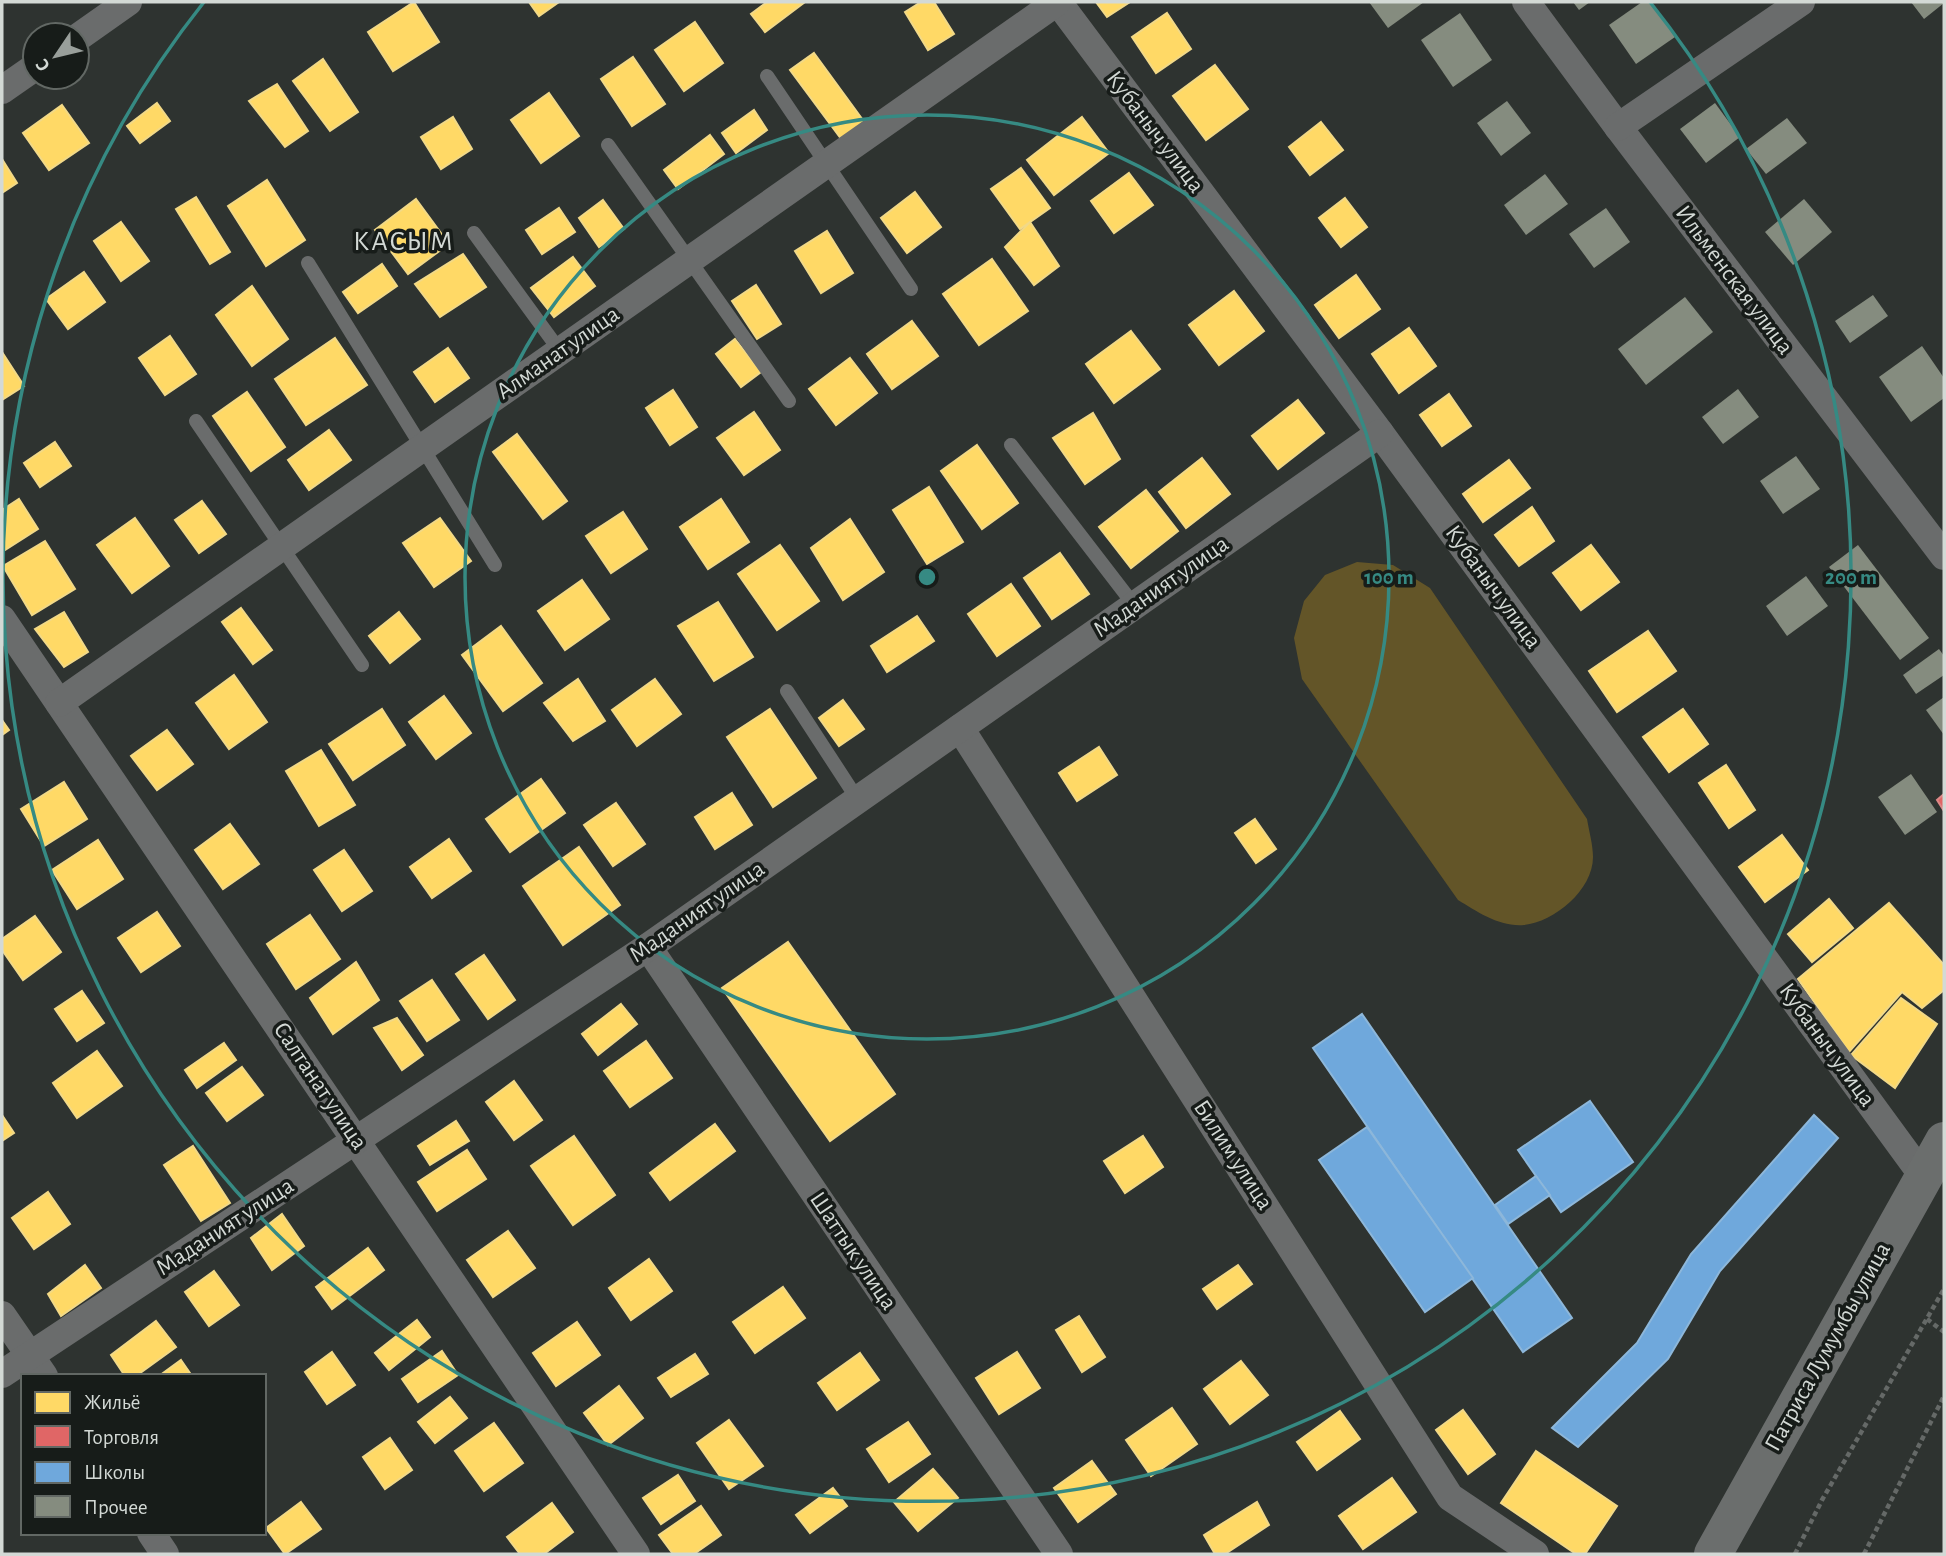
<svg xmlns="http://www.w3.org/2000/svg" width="1946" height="1556" viewBox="0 0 1946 1556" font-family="'Alegreya Sans',sans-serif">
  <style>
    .green { fill: #635528 }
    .homes { fill: #ffd966; stroke: #f2d987; stroke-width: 2 }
    .shops { fill: #e06666; stroke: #dc8887; stroke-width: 2 }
    .schools { fill: #6fa8dc; stroke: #8db7da; stroke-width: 2 }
    .building { fill: #858c7f }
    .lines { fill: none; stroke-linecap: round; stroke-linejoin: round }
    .path { stroke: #656967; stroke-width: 4.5; stroke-dasharray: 5 3.5; stroke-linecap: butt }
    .lane { stroke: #6a6c6c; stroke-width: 14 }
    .street { stroke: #6a6c6c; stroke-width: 28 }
    .secondary { stroke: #6b6e6d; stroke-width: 38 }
    .ring { fill: none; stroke: #368a83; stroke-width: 3.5 }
    .labels { text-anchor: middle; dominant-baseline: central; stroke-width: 7; stroke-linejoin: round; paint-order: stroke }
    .street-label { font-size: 24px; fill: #d3d9d5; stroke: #171c19 }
    .quarter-label { font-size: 28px; letter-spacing: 2px; fill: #d3d9d5; stroke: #171c19 }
    .centre { fill: #368a83; stroke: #171c19; stroke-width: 3.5 }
    .ring-label { font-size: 21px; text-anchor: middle; font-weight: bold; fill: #368a83; stroke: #171c19; stroke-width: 7; stroke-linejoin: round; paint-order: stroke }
  </style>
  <rect width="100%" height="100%" fill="#2e3330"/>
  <path class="green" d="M 1357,562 L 1393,565 L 1430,588 L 1587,819 C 1589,831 1593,845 1593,857 C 1593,890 1554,922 1524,925 C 1499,927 1478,912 1458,900 L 1302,679 L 1294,638 L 1304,601 L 1325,575 Z"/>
  <g class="homes">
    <path d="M 414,2 L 439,42 L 393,71 L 368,32 Z"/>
    <path d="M 529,2 L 559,2 L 539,16 Z"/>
    <path d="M 767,2 L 805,2 L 765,32 L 751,14 Z"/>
    <path d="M 921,2 L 934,2 L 954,34 L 928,50 L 905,12 Z"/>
    <path d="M 1096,2 L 1130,2 L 1107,17 Z"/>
    <path d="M 1167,13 L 1191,49 L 1156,73 L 1132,37 Z"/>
    <path d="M 695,22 L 723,63 L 684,91 L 655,50 Z"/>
    <path d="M 814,53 L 868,127 L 845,144 L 790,70 Z"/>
    <path d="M 633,57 L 665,104 L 632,126 L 601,79 Z"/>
    <path d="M 323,59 L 358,112 L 330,131 L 293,81 Z"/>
    <path d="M 1215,65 L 1248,109 L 1206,140 L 1173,96 Z"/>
    <path d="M 277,84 L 308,131 L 285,147 L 249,101 Z"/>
    <path d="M 549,93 L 579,136 L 541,163 L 511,120 Z"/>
    <path d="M 157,103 L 170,121 L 140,143 L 127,126 Z"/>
    <path d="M 62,105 L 89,143 L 49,170 L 23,133 Z"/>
    <path d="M 754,110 L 767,130 L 736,153 L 722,133 Z"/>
    <path d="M 453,117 L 472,149 L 441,169 L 421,137 Z"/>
    <path d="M 1082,117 L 1109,153 L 1054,195 L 1027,160 Z"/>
    <path d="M 1321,122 L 1343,150 L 1310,175 L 1289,147 Z"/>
    <path d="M 710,135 L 724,154 L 678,189 L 664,170 Z"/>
    <path d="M 2,159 L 17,183 L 2,193 Z"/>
    <path d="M 1021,168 L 1050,208 L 1020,229 L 991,189 Z"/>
    <path d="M 1129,173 L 1153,205 L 1114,233 L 1091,201 Z"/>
    <path d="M 267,180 L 305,240 L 266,266 L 228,206 Z"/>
    <path d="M 915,192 L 941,227 L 907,253 L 881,218 Z"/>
    <path d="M 196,197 L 230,252 L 210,264 L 176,209 Z"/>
    <path d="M 1345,198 L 1367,227 L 1341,247 L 1319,218 Z"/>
    <path d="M 416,199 L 449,244 L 408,274 L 375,230 Z"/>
    <path d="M 603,200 L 624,229 L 599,247 L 579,218 Z"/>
    <path d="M 559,208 L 575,232 L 542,254 L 526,230 Z"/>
    <path d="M 121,222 L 149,261 L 121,281 L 94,241 Z"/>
    <path d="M 1030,222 L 1059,266 L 1034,285 L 1005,247 Z"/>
    <path d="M 827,231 L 853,273 L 821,293 L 795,251 Z"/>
    <path d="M 463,254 L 486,287 L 440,317 L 415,284 Z"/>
    <path d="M 573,257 L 595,286 L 554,317 L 531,288 Z"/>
    <path d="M 992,259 L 1028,311 L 979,345 L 943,294 Z"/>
    <path d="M 382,264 L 397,286 L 358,313 L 343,292 Z"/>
    <path d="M 84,272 L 105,302 L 68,329 L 46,299 Z"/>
    <path d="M 1356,275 L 1380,309 L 1339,338 L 1315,305 Z"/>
    <path d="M 756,285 L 781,324 L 757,339 L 732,301 Z"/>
    <path d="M 252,286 L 288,339 L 252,366 L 216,315 Z"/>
    <path d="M 1234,291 L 1264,331 L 1219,365 L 1189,325 Z"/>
    <path d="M 912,321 L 938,356 L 892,389 L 867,354 Z"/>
    <path d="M 1409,328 L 1436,366 L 1399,393 L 1372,354 Z"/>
    <path d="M 1131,331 L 1160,369 L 1114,403 L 1086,364 Z"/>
    <path d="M 170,336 L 196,374 L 165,395 L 139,358 Z"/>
    <path d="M 335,338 L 367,385 L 306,425 L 275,379 Z"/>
    <path d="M 735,339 L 761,372 L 741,387 L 716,354 Z"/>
    <path d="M 448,348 L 469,378 L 435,402 L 414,372 Z"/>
    <path d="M 2,352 L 24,386 L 2,400 Z"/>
    <path d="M 850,358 L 877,393 L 836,425 L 809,389 Z"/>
    <path d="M 673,390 L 697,427 L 670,445 L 646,408 Z"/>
    <path d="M 247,392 L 285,447 L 251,471 L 213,416 Z"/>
    <path d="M 1449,394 L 1471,426 L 1442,446 L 1420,415 Z"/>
    <path d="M 1298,400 L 1324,433 L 1278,469 L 1252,436 Z"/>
    <path d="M 754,412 L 780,450 L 744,475 L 717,438 Z"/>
    <path d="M 1093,413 L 1120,459 L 1085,484 L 1053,438 Z"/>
    <path d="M 329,430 L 351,460 L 309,490 L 288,460 Z"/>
    <path d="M 517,434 L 567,501 L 543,519 L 493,452 Z"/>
    <path d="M 55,442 L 71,466 L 40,487 L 24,463 Z"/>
    <path d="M 977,445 L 1018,503 L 982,529 L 941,471 Z"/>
    <path d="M 1202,458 L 1230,494 L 1186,528 L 1159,492 Z"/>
    <path d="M 1509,460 L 1530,488 L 1483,522 L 1463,494 Z"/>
    <path d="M 929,487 L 963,542 L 927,564 L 893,510 Z"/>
    <path d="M 1146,490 L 1178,531 L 1131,568 L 1099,527 Z"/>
    <path d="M 19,499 L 38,529 L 2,552 L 2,510 Z"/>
    <path d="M 721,499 L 749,542 L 708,569 L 680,527 Z"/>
    <path d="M 202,501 L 226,534 L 199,553 L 175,520 Z"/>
    <path d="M 1532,507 L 1554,541 L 1519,566 L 1495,535 Z"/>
    <path d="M 623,512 L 647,549 L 611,573 L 586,536 Z"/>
    <path d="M 135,518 L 169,566 L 132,593 L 97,545 Z"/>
    <path d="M 440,518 L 471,561 L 434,587 L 403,543 Z"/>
    <path d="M 850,519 L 884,572 L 843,600 L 811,548 Z"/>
    <path d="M 45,541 L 75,589 L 32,615 L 3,566 Z"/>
    <path d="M 780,545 L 819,601 L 777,630 L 738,574 Z"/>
    <path d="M 1591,545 L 1619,582 L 1581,610 L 1553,573 Z"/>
    <path d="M 1060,553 L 1089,594 L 1052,619 L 1024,578 Z"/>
    <path d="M 582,580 L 609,619 L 565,650 L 538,611 Z"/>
    <path d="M 1011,584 L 1040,626 L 997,656 L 968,614 Z"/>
    <path d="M 718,602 L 753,657 L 714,681 L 678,626 Z"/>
    <path d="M 241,608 L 272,650 L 253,664 L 222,622 Z"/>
    <path d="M 64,612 L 88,652 L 64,667 L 35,629 Z"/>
    <path d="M 399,612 L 420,639 L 390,663 L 369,636 Z"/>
    <path d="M 917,616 L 934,641 L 887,672 L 871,646 Z"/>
    <path d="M 501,626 L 542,683 L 503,711 L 462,655 Z"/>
    <path d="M 1648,631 L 1676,671 L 1617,712 L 1589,671 Z"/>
    <path d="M 234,675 L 267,722 L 229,749 L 196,703 Z"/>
    <path d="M 578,679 L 605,721 L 573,741 L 544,703 Z"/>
    <path d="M 655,679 L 681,714 L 637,746 L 612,710 Z"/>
    <path d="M 444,696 L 471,733 L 436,759 L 409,722 Z"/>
    <path d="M 843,700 L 864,729 L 839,746 L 819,718 Z"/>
    <path d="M 382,709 L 405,745 L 353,780 L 329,744 Z"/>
    <path d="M 770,709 L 816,778 L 773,807 L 727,737 Z"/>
    <path d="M 1683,709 L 1708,744 L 1669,772 L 1643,737 Z"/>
    <path d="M 2,720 L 9,730 L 2,735 Z"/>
    <path d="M 167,730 L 193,764 L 157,790 L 131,756 Z"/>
    <path d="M 1099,747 L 1117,775 L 1077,801 L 1059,773 Z"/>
    <path d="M 321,750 L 355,805 L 319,826 L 286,771 Z"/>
    <path d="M 1726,765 L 1755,810 L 1729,828 L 1699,783 Z"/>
    <path d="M 541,779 L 565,813 L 510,852 L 486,819 Z"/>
    <path d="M 64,782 L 87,819 L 44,846 L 21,809 Z"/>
    <path d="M 732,793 L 752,825 L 715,849 L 695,817 Z"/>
    <path d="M 616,803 L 645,844 L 613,866 L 584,825 Z"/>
    <path d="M 1255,819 L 1276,849 L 1256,863 L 1235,833 Z"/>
    <path d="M 230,824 L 259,864 L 223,889 L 195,850 Z"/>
    <path d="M 1782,835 L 1808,870 L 1765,902 L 1739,867 Z"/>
    <path d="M 449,839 L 471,871 L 432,898 L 410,867 Z"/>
    <path d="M 98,840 L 123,879 L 77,909 L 52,870 Z"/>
    <path d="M 579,847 L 620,905 L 563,945 L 523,886 Z"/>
    <path d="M 344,850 L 372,891 L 342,911 L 314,870 Z"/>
    <path d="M 1829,899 L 1853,928 L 1812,962 L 1788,934 Z"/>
    <path d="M 1889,903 L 1944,965 L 1944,990 L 1922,1008 L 1902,992 L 1849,1052 L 1798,979 Z"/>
    <path d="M 157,912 L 180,946 L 141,972 L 118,938 Z"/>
    <path d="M 310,915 L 340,959 L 296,989 L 267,944 Z"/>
    <path d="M 35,916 L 61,952 L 23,980 L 2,950 L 2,939 Z"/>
    <path d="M 788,942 L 895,1094 L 830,1141 L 722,988 Z"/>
    <path d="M 484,955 L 515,1000 L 488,1019 L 456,974 Z"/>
    <path d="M 356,962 L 379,1000 L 333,1034 L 310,998 Z"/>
    <path d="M 432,980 L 459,1020 L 427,1041 L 400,1001 Z"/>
    <path d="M 82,991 L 104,1023 L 77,1041 L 55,1009 Z"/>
    <path d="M 1901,998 L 1937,1024 L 1895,1088 L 1851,1055 Z"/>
    <path d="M 621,1004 L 637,1024 L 598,1055 L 582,1034 Z"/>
    <path d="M 397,1018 L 423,1055 L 402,1070 L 374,1028 Z"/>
    <path d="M 646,1041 L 672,1078 L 630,1107 L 604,1071 Z"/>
    <path d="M 224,1043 L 236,1060 L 197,1088 L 185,1070 Z"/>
    <path d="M 97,1051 L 122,1086 L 77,1118 L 53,1083 Z"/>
    <path d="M 242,1067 L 263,1095 L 227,1121 L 206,1093 Z"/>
    <path d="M 514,1081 L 542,1120 L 514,1140 L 486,1102 Z"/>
    <path d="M 2,1115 L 14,1133 L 2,1141 Z"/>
    <path d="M 456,1121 L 469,1141 L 430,1165 L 418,1146 Z"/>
    <path d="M 715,1124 L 735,1151 L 670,1200 L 650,1173 Z"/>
    <path d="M 574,1136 L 615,1195 L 573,1225 L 531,1166 Z"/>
    <path d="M 1143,1136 L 1163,1167 L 1125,1193 L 1104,1161 Z"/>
    <path d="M 193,1146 L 230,1203 L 201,1221 L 164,1165 Z"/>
    <path d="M 467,1150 L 486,1179 L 437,1211 L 418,1182 Z"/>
    <path d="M 48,1192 L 70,1224 L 34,1249 L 12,1218 Z"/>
    <path d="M 282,1214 L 304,1246 L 272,1270 L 251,1238 Z"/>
    <path d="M 508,1231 L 535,1268 L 493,1297 L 467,1260 Z"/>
    <path d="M 368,1248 L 384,1270 L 332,1309 L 316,1287 Z"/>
    <path d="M 649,1259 L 672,1291 L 631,1320 L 609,1288 Z"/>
    <path d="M 85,1265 L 101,1288 L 61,1316 L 48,1294 Z"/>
    <path d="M 1238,1265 L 1252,1284 L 1217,1309 L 1203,1289 Z"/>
    <path d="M 214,1271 L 239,1305 L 209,1326 L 185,1292 Z"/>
    <path d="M 783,1287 L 805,1318 L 755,1353 L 733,1322 Z"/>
    <path d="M 1079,1316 L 1105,1357 L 1082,1372 L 1056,1330 Z"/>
    <path d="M 417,1320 L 430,1337 L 389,1370 L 375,1353 Z"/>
    <path d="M 156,1321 L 176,1347 L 136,1376 L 125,1376 L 111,1355 Z"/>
    <path d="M 577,1322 L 600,1355 L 556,1386 L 533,1353 Z"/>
    <path d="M 442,1351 L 458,1375 L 418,1402 L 402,1379 Z"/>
    <path d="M 332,1352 L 355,1385 L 327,1404 L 305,1372 Z"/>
    <path d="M 1017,1352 L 1040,1388 L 999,1414 L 976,1378 Z"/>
    <path d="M 860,1353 L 879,1380 L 837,1410 L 818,1383 Z"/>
    <path d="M 695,1354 L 708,1374 L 671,1397 L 658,1378 Z"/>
    <path d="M 181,1360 L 192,1376 L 159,1376 Z"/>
    <path d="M 1241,1361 L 1268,1395 L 1230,1424 L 1204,1389 Z"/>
    <path d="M 619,1386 L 643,1418 L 608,1445 L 584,1413 Z"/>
    <path d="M 450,1397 L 467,1418 L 435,1443 L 418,1422 Z"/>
    <path d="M 1172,1408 L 1197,1444 L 1151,1476 L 1126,1440 Z"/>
    <path d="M 1463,1410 L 1495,1454 L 1468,1474 L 1436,1430 Z"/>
    <path d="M 1340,1411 L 1360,1439 L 1317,1470 L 1297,1442 Z"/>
    <path d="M 729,1420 L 763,1466 L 729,1489 L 697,1443 Z"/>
    <path d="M 908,1422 L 930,1454 L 889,1482 L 867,1449 Z"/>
    <path d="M 494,1423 L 523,1463 L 484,1491 L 455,1451 Z"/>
    <path d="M 390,1438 L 412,1470 L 385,1489 L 363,1457 Z"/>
    <path d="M 1536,1451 L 1617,1506 L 1585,1554 L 1576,1554 L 1501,1503 Z"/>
    <path d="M 1092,1461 L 1116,1494 L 1078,1522 L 1054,1488 Z"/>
    <path d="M 933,1469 L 958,1498 L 918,1531 L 894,1502 Z"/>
    <path d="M 678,1475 L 695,1501 L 661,1524 L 643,1498 Z"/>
    <path d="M 1392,1478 L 1416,1512 L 1363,1549 L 1339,1516 Z"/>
    <path d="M 833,1488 L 847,1506 L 810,1533 L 796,1515 Z"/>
    <path d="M 301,1502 L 321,1529 L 285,1554 L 266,1528 Z"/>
    <path d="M 1257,1502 L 1269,1525 L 1225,1554 L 1215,1554 L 1204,1535 Z"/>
    <path d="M 552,1503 L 573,1532 L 544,1554 L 520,1554 L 507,1537 Z"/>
    <path d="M 701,1506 L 721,1535 L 694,1554 L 673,1554 L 659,1535 Z"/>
  </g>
  <path class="shops" d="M 1944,794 L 1944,811 L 1937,800 Z"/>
  <g class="schools">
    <path d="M 1362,1014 L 1572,1318 L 1523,1352 L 1313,1048 Z"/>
    <path d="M 1590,1101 L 1633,1162 L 1561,1212 L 1518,1150 Z"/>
    <path d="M 1814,1115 L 1838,1138 L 1720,1271 L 1668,1359 L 1578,1447 L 1552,1428 L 1637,1343 L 1691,1254 Z"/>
    <path d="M 1367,1127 L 1473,1278 L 1425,1312 L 1319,1160 Z"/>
    <path d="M 1536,1176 L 1550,1195 L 1508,1224 L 1495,1205 Z"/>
  </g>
  <g class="building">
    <path d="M 1369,2 L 1424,2 L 1388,28 Z"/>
    <path d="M 1573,2 L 1590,2 L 1579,10 Z"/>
    <path d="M 1642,2 L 1651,2 L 1675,37 L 1636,64 L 1609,25 Z"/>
    <path d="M 1911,2 L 1944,2 L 1944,3 L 1924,19 Z"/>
    <path d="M 1460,13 L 1492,60 L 1453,87 L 1421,40 Z"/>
    <path d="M 1507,101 L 1531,133 L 1501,156 L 1477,123 Z"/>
    <path d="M 1715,103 L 1740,137 L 1706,163 L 1680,129 Z"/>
    <path d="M 1787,118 L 1807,143 L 1766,174 L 1746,149 Z"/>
    <path d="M 1545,174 L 1568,204 L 1526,235 L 1504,205 Z"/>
    <path d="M 1804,199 L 1832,232 L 1793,265 L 1765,232 Z"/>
    <path d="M 1606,208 L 1630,242 L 1594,268 L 1569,234 Z"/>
    <path d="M 1873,295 L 1888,316 L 1850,343 L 1835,321 Z"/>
    <path d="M 1685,297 L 1713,332 L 1646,385 L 1618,349 Z"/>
    <path d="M 1922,346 L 1944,378 L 1944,398 L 1911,422 L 1879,377 Z"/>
    <path d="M 1738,389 L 1759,417 L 1723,444 L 1702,417 Z"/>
    <path d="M 1796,456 L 1820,489 L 1783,514 L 1760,481 Z"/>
    <path d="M 1858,545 L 1929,638 L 1900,660 L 1829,567 Z"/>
    <path d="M 1806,576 L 1828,606 L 1787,636 L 1766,606 Z"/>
    <path d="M 1939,649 L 1944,656 L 1944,675 L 1916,694 L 1903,675 Z"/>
    <path d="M 1944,697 L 1944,735 L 1926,710 Z"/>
    <path d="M 1911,774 L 1937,812 L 1905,835 L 1878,797 Z"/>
  </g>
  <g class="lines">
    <g class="path">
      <path d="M 1927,1319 L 1944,1332"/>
      <path d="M 1795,1554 L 1822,1500 L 1944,1289"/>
      <path d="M 1864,1554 L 1944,1396"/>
    </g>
    <g class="lane">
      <path d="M 767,76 L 911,289"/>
      <path d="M 608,145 L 789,401"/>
      <path d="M 474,233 L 560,351"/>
      <path d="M 308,263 L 495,565"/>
      <path d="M 196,421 L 362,665"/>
      <path d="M 1011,445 L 1134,605"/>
      <path d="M 787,691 L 858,800"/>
    </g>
    <g class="street">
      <path d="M 1058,2 L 1380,433 L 1923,1176"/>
      <path d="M 1526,2 L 1618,127 L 1944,556"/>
      <path d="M 77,38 L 128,2"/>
      <path d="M 2,90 L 35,67"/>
      <path d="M 1618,127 L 1801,2"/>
      <path d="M 2,619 L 636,1554"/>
      <path d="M 59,703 L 1057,2"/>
      <path d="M 960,728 L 1450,1497 L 1535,1554"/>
      <path d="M 648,947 L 1059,1554"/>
      <path d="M 2,1315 L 44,1376"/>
      <path d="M 2,1374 L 648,947 L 1380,433"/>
      <path d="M 151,1533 L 165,1554"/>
    </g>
    <path class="secondary" d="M 1713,1554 L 1944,1141"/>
  </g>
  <g class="ring">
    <circle cx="927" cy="577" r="462"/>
    <path d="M1650 2A924 924 0 1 1 204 2"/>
  </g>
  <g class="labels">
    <g class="street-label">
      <text transform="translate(1155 132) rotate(53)">Кубаныч улица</text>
      <text transform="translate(1734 280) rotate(53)">Ильменская улица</text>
      <text transform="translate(558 353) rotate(-35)">Алманат улица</text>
      <text transform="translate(1161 587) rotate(-35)">Маданият улица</text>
      <text transform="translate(1493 587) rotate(54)">Кубаныч улица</text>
      <text transform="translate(697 912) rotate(-35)">Маданият улица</text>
      <text transform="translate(1827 1045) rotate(54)">Кубаныч улица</text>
      <text transform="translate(320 1086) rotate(56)">Салтанат улица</text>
      <text transform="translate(1233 1155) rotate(57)">Билим улица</text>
      <text transform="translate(225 1227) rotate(-33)">Маданият улица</text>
      <text transform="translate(853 1251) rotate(56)">Шаттык улица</text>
      <text transform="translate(1828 1347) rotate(-61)">Патриса Лумумбы улица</text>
    </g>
    <g class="quarter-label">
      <text x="404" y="242">КАСЫМ</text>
    </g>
  </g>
  <circle cx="927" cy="577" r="10" class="centre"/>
  <g class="ring-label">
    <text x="1389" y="584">100 m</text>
    <text x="1851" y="584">200 m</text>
  </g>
  <rect width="1946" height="1556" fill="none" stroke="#d3d9d5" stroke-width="7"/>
  <rect x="21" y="1374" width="245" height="161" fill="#171c19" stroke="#626864" stroke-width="2"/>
  <rect x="35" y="1392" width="35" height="21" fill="#ffd966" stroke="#626864" stroke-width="2"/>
  <text x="84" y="1409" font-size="21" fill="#d3d9d5">Жильё</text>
  <rect x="35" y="1426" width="35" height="21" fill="#e06666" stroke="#626864" stroke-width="2"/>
  <text x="84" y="1444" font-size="21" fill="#d3d9d5">Торговля</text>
  <rect x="35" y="1462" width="35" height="21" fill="#6fa8dc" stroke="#626864" stroke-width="2"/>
  <text x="84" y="1479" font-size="21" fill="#d3d9d5">Школы</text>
  <rect x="35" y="1496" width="35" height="21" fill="#858c7f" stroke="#626864" stroke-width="2"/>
  <text x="84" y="1514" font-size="21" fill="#d3d9d5">Прочее</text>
  <g transform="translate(56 56) rotate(235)"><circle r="33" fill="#171c19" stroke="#626864" stroke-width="2"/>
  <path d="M0-5L12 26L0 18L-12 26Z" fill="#999f9b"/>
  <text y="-10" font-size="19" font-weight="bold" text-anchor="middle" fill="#d3d9d5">С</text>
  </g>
</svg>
